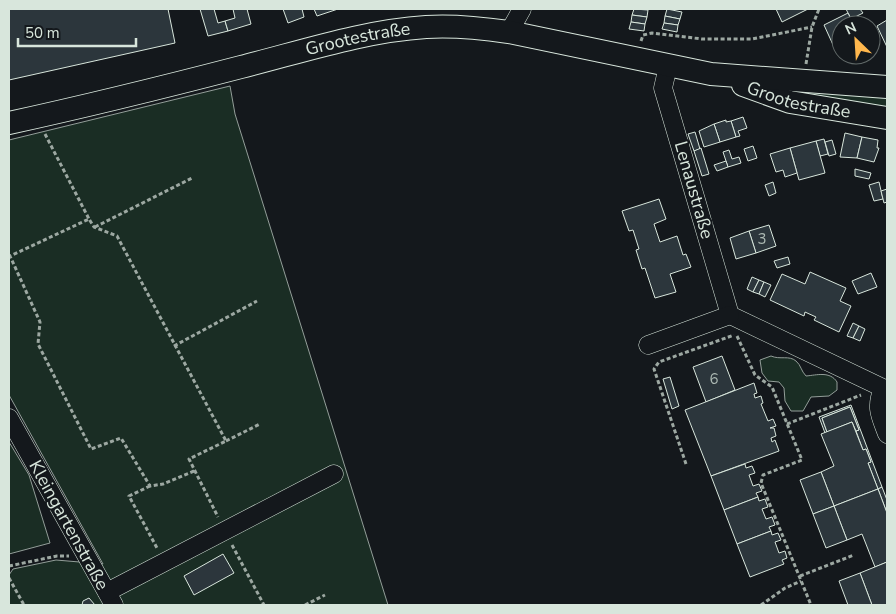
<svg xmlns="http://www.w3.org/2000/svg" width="896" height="614" viewBox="0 0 896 614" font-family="'Nunito Sans',sans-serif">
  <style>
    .green { fill: #1a2d24; stroke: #939e99 }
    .building { fill: #2c363c; stroke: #d8e6dc }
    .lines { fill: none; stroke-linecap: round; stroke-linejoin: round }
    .minor-casing { stroke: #d8e6dc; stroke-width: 19 }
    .major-casing { stroke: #d8e6dc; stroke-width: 24 }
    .path { stroke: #9da8a2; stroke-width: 3; stroke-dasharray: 4 2.5; stroke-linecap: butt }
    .minor { stroke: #14181c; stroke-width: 18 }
    .major { stroke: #14181c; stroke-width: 22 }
    .labels { text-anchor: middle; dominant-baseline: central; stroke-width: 4; stroke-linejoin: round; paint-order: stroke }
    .number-label { font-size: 15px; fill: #adbab4 }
    .street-label { font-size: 18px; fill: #d8e6dc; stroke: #14181c }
  </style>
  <rect width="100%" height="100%" fill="#14181c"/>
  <g class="green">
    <path d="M 230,86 L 235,114 L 388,605 L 9,605 L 9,575 L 13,569 L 56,560 L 103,564 L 9,395 L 9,140 Z"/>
    <path d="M 779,88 L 887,95 L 887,109 L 800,95 Z"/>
    <path d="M 771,356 C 780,360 789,355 796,361 C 801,365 801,371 806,376 C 817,375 830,371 837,382 L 837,390 L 829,396 L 811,397 L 803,411 L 791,411 L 785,401 L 784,388 L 779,382 L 768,381 L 762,373 L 760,360 Z"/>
    <path d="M 9,442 L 29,475 L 50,543 L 9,554 Z"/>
  </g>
  <g class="building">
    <path d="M 9,9 L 168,9 L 175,43 L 9,80 Z"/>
    <path d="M 200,9 L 214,9 L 218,23 L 225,21 L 228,31 L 208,36 Z"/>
    <path d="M 233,9 L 247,9 L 251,24 L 228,31 L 225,21 L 235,18 Z"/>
    <path d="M 283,9 L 302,9 L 304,17 L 288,23 Z"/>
    <path d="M 314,9 L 338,9 L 317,16 Z"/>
    <path d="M 634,9 L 648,10 L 647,17 L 632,15 Z"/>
    <path d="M 667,9 L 682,12 L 680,19 L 665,16 Z"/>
    <path d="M 776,9 L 808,9 L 782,22 Z"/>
    <path d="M 846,9 L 860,9 L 863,13 L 851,19 Z"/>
    <path d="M 848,13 L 854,25 L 841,25 L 841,44 L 834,47 L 824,25 Z"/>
    <path d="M 632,15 L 647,17 L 645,24 L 631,22 Z"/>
    <path d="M 665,16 L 680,19 L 678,25 L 664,23 Z"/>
    <path d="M 887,20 L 887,47 L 877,26 Z"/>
    <path d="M 631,22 L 645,24 L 644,31 L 629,29 Z"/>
    <path d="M 664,23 L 678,25 L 677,32 L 662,29 Z"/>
    <path d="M 743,117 L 747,128 L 738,131 L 740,136 L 736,137 L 731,121 Z"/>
    <path d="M 726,120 L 726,122 L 731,121 L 736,137 L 720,142 L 714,124 Z"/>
    <path d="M 714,124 L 720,142 L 704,147 L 699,131 Z"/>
    <path d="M 695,132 L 700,149 L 694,151 L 688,134 Z"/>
    <path d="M 845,133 L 862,137 L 857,158 L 840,157 Z"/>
    <path d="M 862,137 L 878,140 L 877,148 L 879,148 L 874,162 L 857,158 Z"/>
    <path d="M 824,139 L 828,154 L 820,156 L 816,141 Z"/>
    <path d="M 832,140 L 836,154 L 829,156 L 825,142 Z"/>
    <path d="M 816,141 L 825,173 L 799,180 L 790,148 Z"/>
    <path d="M 753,146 L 757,158 L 748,161 L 744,149 Z"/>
    <path d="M 701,148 L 709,174 L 702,176 L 694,151 Z"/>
    <path d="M 790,148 L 797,173 L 785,177 L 783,170 L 776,172 L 770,154 Z"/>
    <path d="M 729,150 L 732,159 L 739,157 L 741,163 L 728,167 L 723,152 Z"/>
    <path d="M 726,161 L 728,167 L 717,171 L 714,165 Z"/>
    <path d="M 855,169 L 871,173 L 869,179 L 855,176 Z"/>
    <path d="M 773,182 L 776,193 L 769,196 L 765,185 Z"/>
    <path d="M 879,182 L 883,199 L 874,201 L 869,185 Z"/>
    <path d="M 887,189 L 887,202 L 884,203 L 881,191 Z"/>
    <path d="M 659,199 L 666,219 L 654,224 L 660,242 L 677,236 L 683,255 L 686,254 L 691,267 L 670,274 L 676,292 L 655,298 L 645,268 L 642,269 L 636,250 L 639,249 L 633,230 L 629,231 L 622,211 Z"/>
    <path d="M 769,225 L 776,246 L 756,253 L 749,231 Z"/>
    <path d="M 749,231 L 756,253 L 736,259 L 730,238 Z"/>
    <path d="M 788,257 L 790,264 L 777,268 L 774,261 Z"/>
    <path d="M 810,272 L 846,288 L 840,301 L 851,306 L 839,332 L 814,320 L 816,317 L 805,312 L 804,316 L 770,300 L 782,274 L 805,284 Z"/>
    <path d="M 871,273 L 877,287 L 858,294 L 852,281 Z"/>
    <path d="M 752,277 L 759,280 L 753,292 L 747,289 Z"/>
    <path d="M 759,280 L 764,282 L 759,294 L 753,292 Z"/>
    <path d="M 764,282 L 771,285 L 765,297 L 759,294 Z"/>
    <path d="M 853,323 L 859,326 L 853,338 L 847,336 Z"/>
    <path d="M 859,326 L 865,329 L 860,341 L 853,338 Z"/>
    <path d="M 722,356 L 735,390 L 706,402 L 693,367 Z"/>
    <path d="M 670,377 L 679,406 L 672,409 L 663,379 Z"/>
    <path d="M 754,383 L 757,393 L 754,394 L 755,398 L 761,396 L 763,403 L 761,404 L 768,421 L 773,419 L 776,426 L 770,428 L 774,428 L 776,436 L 771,438 L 772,442 L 775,440 L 779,451 L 711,476 L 685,410 Z"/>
    <path d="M 851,405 L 882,487 L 878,489 L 868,463 L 871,462 L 866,449 L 863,450 L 856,431 L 859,430 L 850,407 L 822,418 L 827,432 L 825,433 L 819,417 Z"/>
    <path d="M 850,407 L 859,430 L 856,431 L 852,422 L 827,432 L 822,418 Z"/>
    <path d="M 852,422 L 863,450 L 866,449 L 871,462 L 868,463 L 878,489 L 834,506 L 821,472 L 834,466 L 821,434 Z"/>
    <path d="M 745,464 L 746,468 L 752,466 L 755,473 L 749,475 L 753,486 L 759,484 L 762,491 L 756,493 L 758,497 L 724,510 L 711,476 Z"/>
    <path d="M 821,472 L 834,506 L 813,514 L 800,480 Z"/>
    <path d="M 882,487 L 887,500 L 887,513 L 878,489 Z"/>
    <path d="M 878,489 L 887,513 L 887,562 L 875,567 L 862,534 L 847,540 L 834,506 Z"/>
    <path d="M 758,497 L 759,501 L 765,499 L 768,507 L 762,509 L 766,519 L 772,517 L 775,525 L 769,527 L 771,531 L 737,544 L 724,510 Z"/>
    <path d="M 834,506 L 847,540 L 826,548 L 813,514 Z"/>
    <path d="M 771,531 L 772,535 L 778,533 L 781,540 L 775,542 L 779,553 L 785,551 L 787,558 L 782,560 L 784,564 L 750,577 L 737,544 Z"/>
    <path d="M 223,554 L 234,573 L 194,595 L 184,576 Z"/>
    <path d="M 887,562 L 887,605 L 872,605 L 860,573 Z"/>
    <path d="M 860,573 L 872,605 L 848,605 L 839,581 Z"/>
    <path d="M 89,598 L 95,605 L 82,605 L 83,601 Z"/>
  </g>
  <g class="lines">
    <g class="minor-casing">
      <g id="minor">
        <path d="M 509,32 L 522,9"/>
        <path d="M 668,66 L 663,88 L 730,315 L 883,388 C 875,408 880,415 887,434"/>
        <path d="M 648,345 L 730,315"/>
        <path d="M 9,418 L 114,605"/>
        <path d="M 107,592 L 334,474"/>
      </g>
    </g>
    <g class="major-casing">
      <g id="major">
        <path id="s1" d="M 743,85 L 790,102 L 887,118"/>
        <path id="s2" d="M 9,123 C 87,106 164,87 241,67 C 301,52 363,31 426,27 C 454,25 481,28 509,32 L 711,74 L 887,87"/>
      </g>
    </g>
    <g class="path">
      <path d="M 641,41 L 643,35 L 652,33 L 702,39 L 752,39 L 812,27"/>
      <path d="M 806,64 L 812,27 L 819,9"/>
      <path d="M 45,134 L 89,219"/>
      <path d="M 95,227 L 192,178"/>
      <path d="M 737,336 L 755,375 L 772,387 L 802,460 L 763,475 L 761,483 L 811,605"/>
      <path d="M 174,346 L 257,301"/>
      <path d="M 787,424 L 861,395"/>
      <path d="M 226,441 L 260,424"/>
      <path d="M 686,464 L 654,369 L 659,362 L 734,335"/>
      <path d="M 194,471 L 163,484 L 150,486 L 121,438 L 91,449 L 38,344 L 40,322 L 10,256 L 89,219 L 94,227 L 117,236 L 226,441 L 189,459 L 218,517"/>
      <path d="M 150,486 L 129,496 L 157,548"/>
      <path d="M 232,545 L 264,605"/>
      <path d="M 9,566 L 57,556 L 69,556"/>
      <path d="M 800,576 L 854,555"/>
      <path d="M 9,578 L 24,605"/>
      <path d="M 305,605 L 325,595"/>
      <path d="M 761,605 L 785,588 L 801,581"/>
    </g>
    <use href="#minor" class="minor"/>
    <use href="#major" class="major"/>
  </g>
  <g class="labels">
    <g class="number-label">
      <text x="762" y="239">3</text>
      <text x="714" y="379">6</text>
    </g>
    <g class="street-label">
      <text stroke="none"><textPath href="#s2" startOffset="359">Grootestraße</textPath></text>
      <text stroke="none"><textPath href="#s1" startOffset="58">Grootestraße</textPath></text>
      <text transform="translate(694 190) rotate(74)">Lenaustraße</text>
      <text transform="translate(69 525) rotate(61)">Kleingartenstraße</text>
    </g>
  </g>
  <rect width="896" height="614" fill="none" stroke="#d8e6dc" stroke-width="20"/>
  <g transform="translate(856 40) rotate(335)"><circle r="24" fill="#14181c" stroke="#626a69"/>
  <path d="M0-4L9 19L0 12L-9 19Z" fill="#ffb74d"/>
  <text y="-8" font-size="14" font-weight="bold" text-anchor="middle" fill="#d8e6dc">N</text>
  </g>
  <path d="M18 38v8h118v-8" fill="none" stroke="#d8e6dc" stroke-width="2.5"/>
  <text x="25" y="38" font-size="15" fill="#d8e6dc" stroke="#14181c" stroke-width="4" paint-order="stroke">50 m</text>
</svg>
